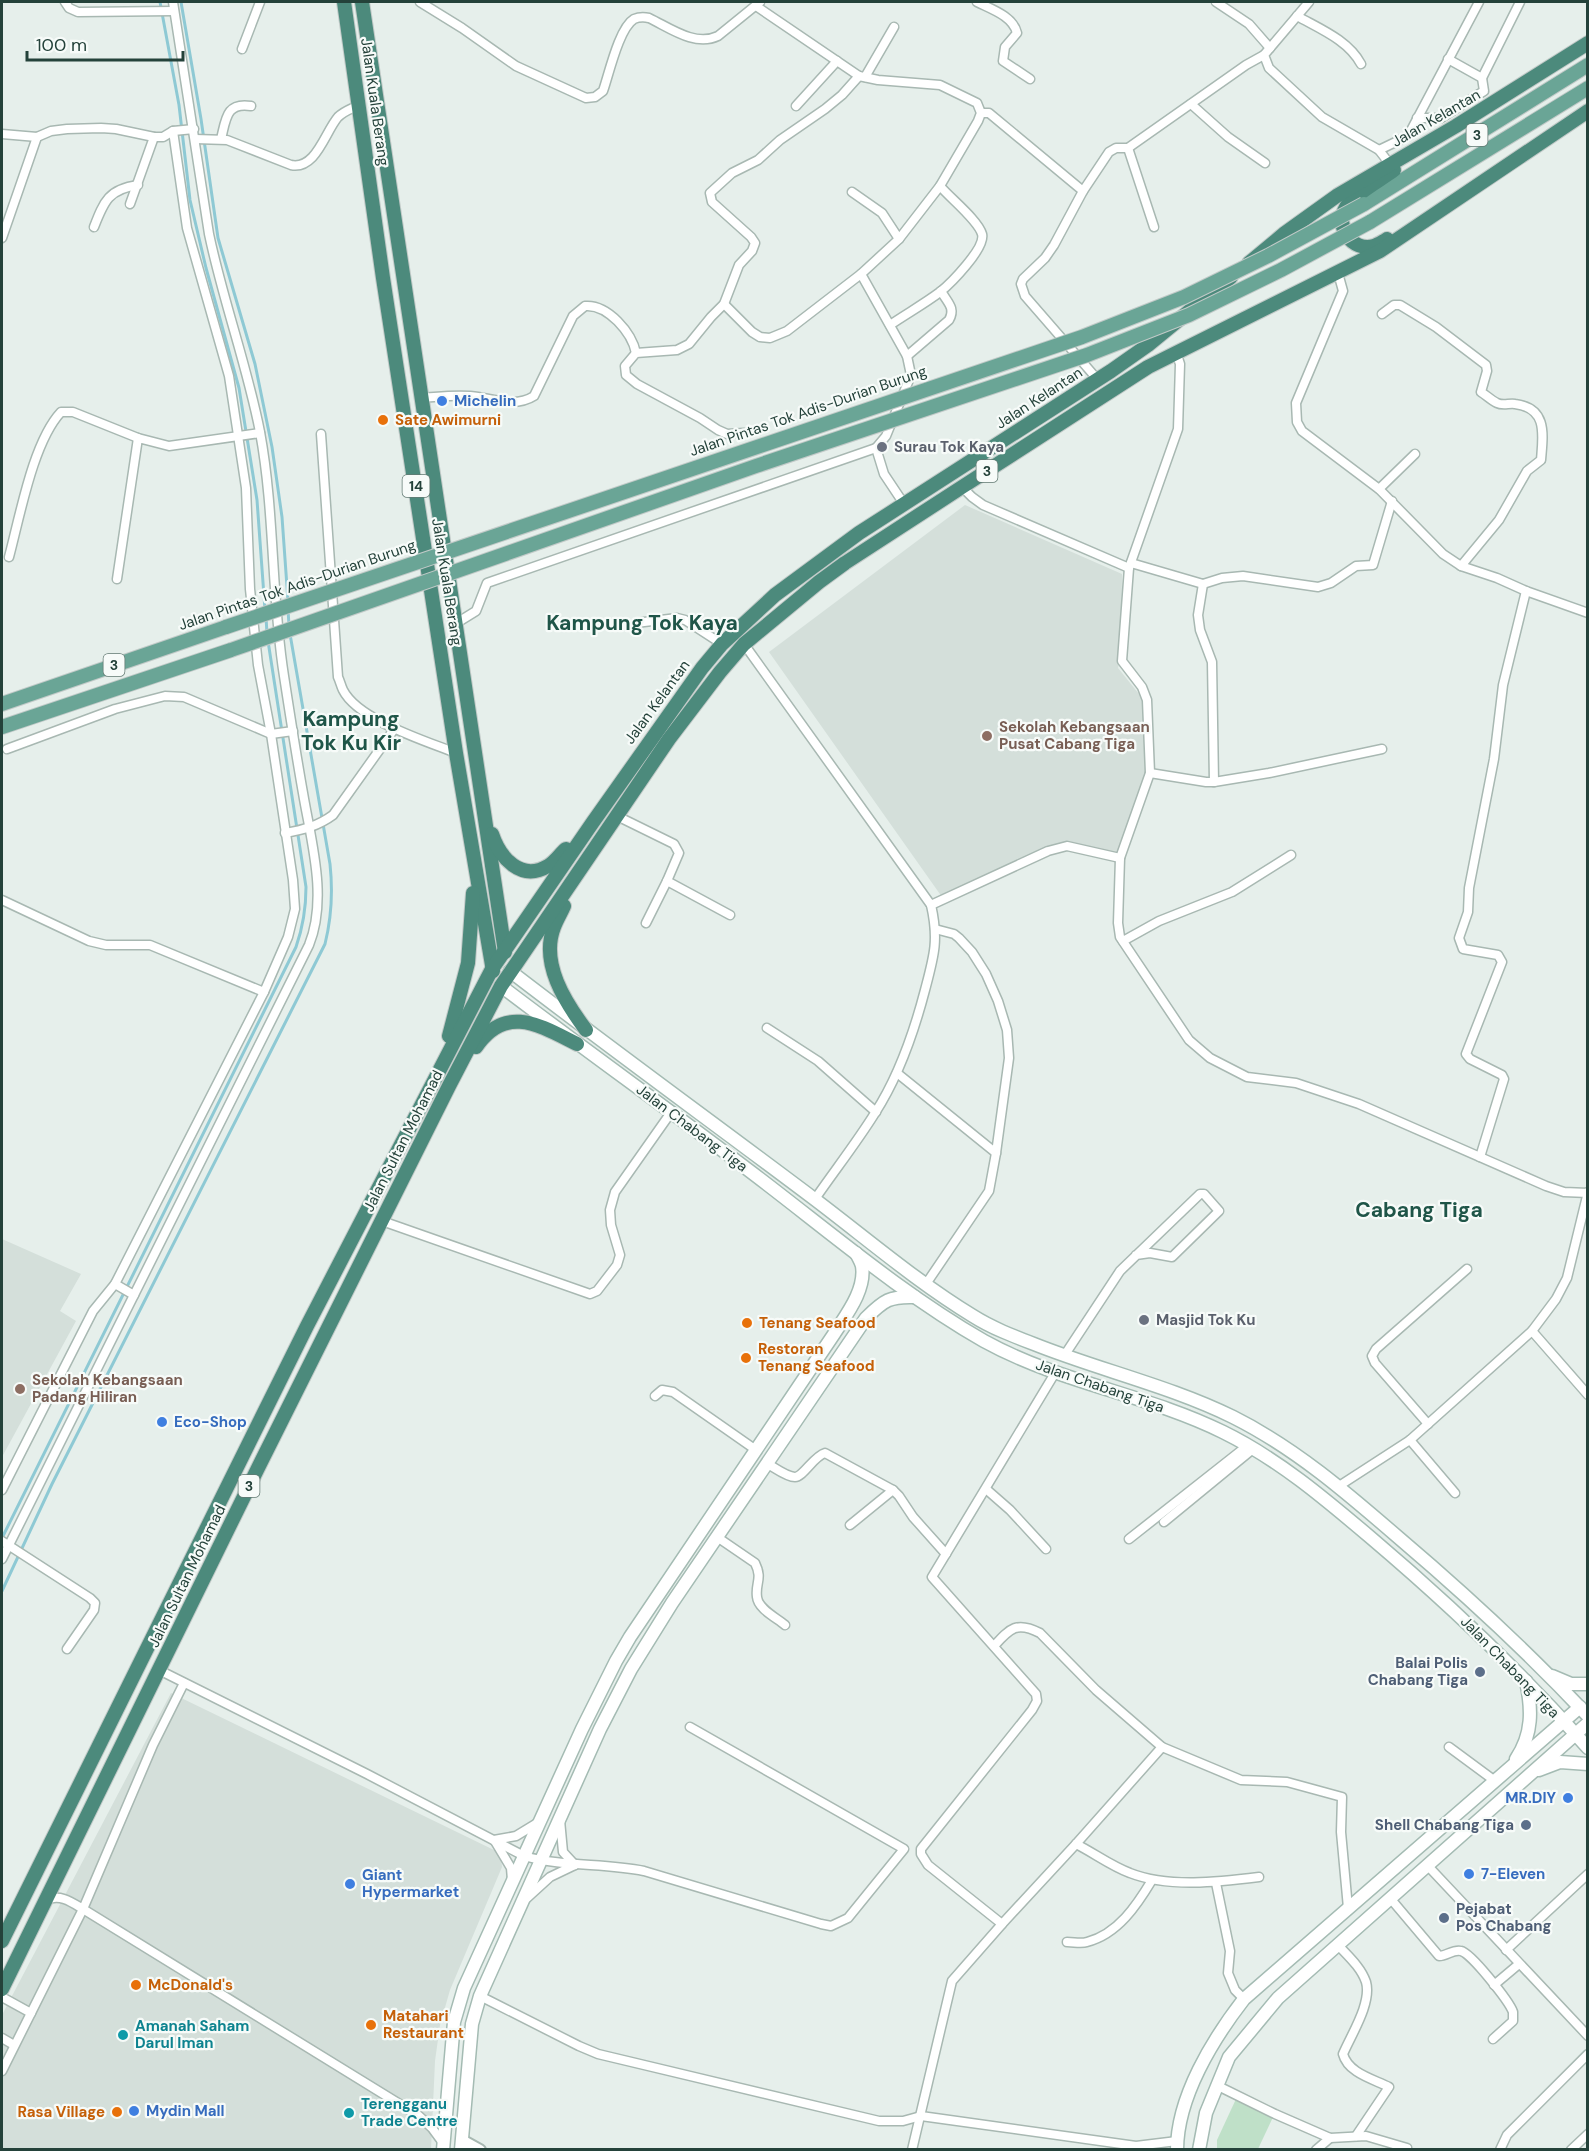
<svg xmlns="http://www.w3.org/2000/svg" width="1589" height="2151" viewBox="0 0 1589 2151" font-family="'DM Sans',sans-serif">
  <style>
    .built { fill: #d4dfda }
    .green { fill: #bfe0c8 }
    .lines { fill: none; stroke-linecap: round; stroke-linejoin: round }
    .stream { stroke: #8ec9d4; stroke-width: 3 }
    .minor-casing { stroke: #a8b8b2; stroke-width: 11 }
    .tertiary-casing { stroke: #a8b8b2; stroke-width: 14 }
    .secondary-casing { stroke: #a4bbb3; stroke-width: 15 }
    .primary-casing { stroke: #c2cac8; stroke-width: 16 }
    .trunk-casing { stroke: #c2cac8; stroke-width: 16 }
    .minor { stroke: #fff; stroke-width: 8 }
    .tertiary { stroke: #fff; stroke-width: 10 }
    .secondary { stroke: #fff; stroke-width: 12 }
    .primary { stroke: #6aa596; stroke-width: 14 }
    .trunk { stroke: #4c8a7c; stroke-width: 14 }
    .primary-bridge-casing { stroke: #c2cac8; stroke-width: 16; stroke-linecap: butt }
    .primary-bridge { stroke: #6aa596; stroke-width: 14 }
    .shop-dot { fill: #3f7fe0; stroke: #f7fbf9; stroke-width: 2 }
    .food-dot { fill: #e8710a; stroke: #f7fbf9; stroke-width: 2 }
    .worship-dot { fill: #6b7280; stroke: #f7fbf9; stroke-width: 2 }
    .education-dot { fill: #8d6e63; stroke: #f7fbf9; stroke-width: 2 }
    .service-dot { fill: #5c6f8a; stroke: #f7fbf9; stroke-width: 2 }
    .culture-dot { fill: #0f9aa8; stroke: #f7fbf9; stroke-width: 2 }
    .labels { text-anchor: middle; dominant-baseline: central; stroke-width: 4.5; stroke-linejoin: round; paint-order: stroke }
    .shield { fill: #f7fbf9; stroke: #637a73; stroke-width: 1.5 }
    .shield-label { font-size: 14px; font-weight: bold; fill: #24423a }
    .street-label { font-size: 15px; fill: #24423a; stroke: #f7fbf9 }
    .shop-label { font-size: 15px; font-weight: bold; fill: #366cbe; stroke: #f7fbf9; text-anchor: start }
    .food-label { font-size: 15px; font-weight: bold; fill: #c56008; stroke: #f7fbf9; text-anchor: start }
    .worship-label { font-size: 15px; font-weight: bold; fill: #5b616d; stroke: #f7fbf9; text-anchor: start }
    .education-label { font-size: 15px; font-weight: bold; fill: #785e54; stroke: #f7fbf9; text-anchor: start }
    .service-label { font-size: 15px; font-weight: bold; fill: #4e5e75; stroke: #f7fbf9; text-anchor: end }
    .culture-label { font-size: 15px; font-weight: bold; fill: #0d838f; stroke: #f7fbf9; text-anchor: start }
    .district-label { font-size: 21px; font-weight: bold; fill: #1f5548; stroke: #f7fbf9 }
  </style>
  <rect width="100%" height="100%" fill="#e6efeb"/>
  <g class="built">
    <path d="M 965,505 L 1122,574 L 1121,654 L 1118,668 L 1143,699 L 1148,773 L 1116,855 L 1063,843 L 942,897 L 769,652 Z"/>
    <path d="M 2,1239 L 81,1274 L 60,1311 L 76,1321 L 2,1457 Z"/>
    <path d="M 171,1693 L 496,1851 L 501,1856 L 502,1867 L 450,1990 L 440,2025 L 435,2061 L 431,2149 L 2,2150 L 2,2015 Z"/>
  </g>
  <path class="green" d="M 1236,2099 L 1273,2117 L 1258,2149 L 1217,2150 L 1217,2140 Z"/>
  <g class="lines">
    <g class="stream">
      <path d="M 160,2 L 179,105 L 190,200 L 206,268 L 239,388 L 257,500 L 265,610"/>
      <path d="M 181,2 L 201,119 L 218,238 L 255,364 L 272,447 L 282,517 L 288,601"/>
      <path d="M 288,610 L 289,625"/>
      <path d="M 266,617 L 267,634"/>
      <path d="M 2,1538 L 296,947 C 303,927 306,909 306,887 L 268,641"/>
      <path d="M 2,1591 L 52,1484 L 325,944 C 332,916 333,892 330,864 L 290,634"/>
    </g>
    <g class="minor-casing">
      <g id="minor">
        <path d="M 65,2 L 69,8 L 78,12 L 174,11"/>
        <path d="M 420,2 L 462,28 L 516,66 L 586,98 L 595,97 L 603,91 C 609,74 619,28 634,19 C 639,17 644,17 649,18 C 670,28 695,47 718,36 L 760,2"/>
        <path d="M 977,2 C 991,9 1013,16 1017,33 L 1005,47 L 1003,61 L 1030,79"/>
        <path d="M 1216,2 L 1249,24 L 1270,48"/>
        <path d="M 1309,2 L 1264,55 L 1269,68 L 1322,117 L 1379,150 L 1392,167"/>
        <path d="M 756,6 L 859,76 L 878,80 L 940,85 L 977,103 L 981,113 L 978,121 L 940,186 L 899,239 L 861,274 L 907,356 L 911,375 L 886,436 L 876,448 L 884,474 L 904,504"/>
        <path d="M 1297,16 C 1320,29 1348,40 1361,64"/>
        <path d="M 242,49 L 260,2"/>
        <path d="M 865,77 L 894,27"/>
        <path d="M 1482,78 L 1520,2"/>
        <path d="M 1191,104 L 1228,137 L 1265,163"/>
        <path d="M 796,106 L 837,61"/>
        <path d="M 981,113 L 989,113 L 1083,191"/>
        <path d="M 1417,118 L 1441,118 L 1484,91 L 1482,78 L 1448,59"/>
        <path d="M 2,134 L 37,137 L 51,131 L 67,129 L 101,128 L 116,129 L 154,137 L 163,137 L 173,131 L 194,129"/>
        <path d="M 195,139 L 227,140 L 291,165 C 316,170 325,132 338,117 C 344,111 351,109 359,105"/>
        <path d="M 221,139 C 226,119 226,102 251,106"/>
        <path d="M 1128,148 L 1154,227"/>
        <path d="M 1379,150 L 1408,136 L 1479,2"/>
        <path d="M 852,192 L 882,213 L 899,239"/>
        <path d="M 130,204 L 154,137"/>
        <path d="M 94,227 C 104,201 109,189 138,185"/>
        <path d="M 2,238 L 37,137"/>
        <path d="M 1338,273 L 1343,291 L 1296,403 L 1297,422 L 1302,431 L 1379,489 L 1443,554 L 1461,566 L 1497,578 L 1526,591 L 1588,613"/>
        <path d="M 724,304 L 752,332 L 760,337 L 770,338 L 787,331 L 861,274"/>
        <path d="M 1382,314 L 1394,305 L 1400,305 L 1436,327 L 1486,365 L 1487,371 L 1481,392 C 1486,395 1491,400 1497,403 C 1503,406 1509,403 1515,404 C 1548,408 1543,435 1541,460 L 1527,471 L 1499,520 L 1461,566"/>
        <path d="M 890,325 C 906,314 924,304 940,292 C 950,284 986,248 982,234 C 978,220 950,198 940,186"/>
        <path d="M 1176,352 L 1180,364 L 1178,429 L 1129,568 L 1122,661 L 1142,687 L 1147,700 L 1150,773 L 1120,858 L 1118,923 L 1120,937 L 1189,1040 L 1210,1058 L 1247,1077 L 1296,1083 L 1359,1104 L 1546,1186 L 1564,1192 L 1588,1193"/>
        <path d="M 907,356 L 949,320 C 956,308 947,302 941,291"/>
        <path d="M 1098,380 L 1025,296 L 1021,284 L 1023,279 L 1045,258 L 1054,245 L 1083,191 L 1109,152 L 1116,148 L 1128,148 L 1246,65 L 1264,55"/>
        <path d="M 421,398 C 439,397 460,394 478,397 C 496,400 517,407 534,396 L 573,316 L 585,306 C 608,304 632,333 636,353"/>
        <path d="M 744,433 L 727,434 L 718,430 L 700,418 L 637,384 L 626,375 L 625,366 L 636,353 L 677,350 L 689,344 L 711,317 L 724,304 L 739,265 L 752,251 L 755,243 L 751,237 L 712,202 L 710,193 L 732,173 L 758,160 L 780,140 L 825,109 L 842,95 L 859,76"/>
        <path d="M 321,434 L 338,677 C 340,681 341,686 343,690 C 358,720 426,741 456,753"/>
        <path d="M 962,487 L 972,497 L 983,505 L 1129,568"/>
        <path d="M 1379,489 L 1415,454"/>
        <path d="M 9,557 C 20,516 33,442 61,412 L 73,412 L 138,438"/>
        <path d="M 1131,563 L 1203,584 L 1222,578 L 1243,576 L 1318,587 L 1331,583 L 1356,566 L 1373,565 L 1392,501"/>
        <path d="M 117,579 L 138,438 L 169,446 L 260,433"/>
        <path d="M 1203,584 L 1198,615 L 1200,630 L 1212,662 L 1214,782"/>
        <path d="M 636,623 L 677,618 L 685,620 L 722,644"/>
        <path d="M 455,624 L 476,611 L 487,583 L 876,448"/>
        <path d="M 744,644 L 931,905 C 939,940 934,956 925,990 C 914,1032 899,1076 875,1113 C 857,1142 835,1170 815,1199"/>
        <path d="M 7,749 L 115,709 L 165,696 L 184,697 L 271,734 L 293,731"/>
        <path d="M 1150,773 L 1206,782 L 1214,782 L 1269,773 L 1382,749"/>
        <path d="M 617,816 L 674,844 L 679,853 L 667,881 L 646,923"/>
        <path d="M 285,833 C 303,830 318,826 333,815 L 395,728"/>
        <path d="M 667,881 L 730,915"/>
        <path d="M 2,900 L 89,941 L 106,945 L 150,945 L 264,992"/>
        <path d="M 931,905 L 1048,851 L 1067,846 L 1120,858"/>
        <path d="M 1123,941 L 1159,921 L 1232,892 L 1291,855"/>
        <path d="M 767,1028 L 818,1061 L 876,1112"/>
        <path d="M 897,1073 L 996,1153"/>
        <path d="M 1480,1157 L 1504,1079 L 1502,1075 L 1470,1059 L 1466,1054 L 1502,962 L 1498,955 L 1463,949 L 1459,938 L 1468,912 L 1469,888 L 1494,759 L 1503,685 L 1526,591"/>
        <path d="M 382,1221 L 590,1294 L 597,1291 L 617,1265 L 620,1255 L 611,1225 L 610,1210 L 615,1192 L 672,1111"/>
        <path d="M 115,1284 L 134,1295"/>
        <path d="M 926,1284 L 989,1191 L 996,1153 L 1009,1058 L 1007,1030 L 998,1001 L 986,974 L 972,952 L 959,938 L 954,934 L 935,929"/>
        <path d="M 1532,1331 L 1588,1395"/>
        <path d="M 1064,1356 L 1120,1271 L 1200,1194 L 1204,1194 L 1219,1211 L 1172,1257 L 1150,1253 L 1136,1255"/>
        <path d="M 655,1396 L 662,1390 L 673,1392 L 756,1450"/>
        <path d="M 1428,1424 L 1375,1363 L 1372,1356 L 1376,1349 L 1467,1269"/>
        <path d="M 1410,1440 L 1455,1493"/>
        <path d="M 768,1464 C 775,1468 787,1477 795,1477 C 803,1477 814,1456 825,1453 L 893,1490 L 899,1496 L 913,1517 L 946,1554"/>
        <path d="M 1339,1486 L 1410,1440 L 1532,1331 L 1556,1299 L 1567,1278 L 1588,1192"/>
        <path d="M 986,1489 L 1010,1510 L 1046,1549"/>
        <path d="M 2,1490 L 93,1311 L 115,1284 L 264,992 L 288,937 L 295,909 L 293,880 L 271,734 L 258,665 L 250,589 L 246,488 L 229,376 L 187,228 L 173,131"/>
        <path d="M 1164,1522 L 1253,1449"/>
        <path d="M 850,1525 L 893,1490"/>
        <path d="M 717,1537 L 755,1563 C 763,1579 755,1583 757,1597 C 758,1609 777,1618 785,1625"/>
        <path d="M 1129,1539 L 1247,1446"/>
        <path d="M 2,1541 L 90,1598 L 95,1603 L 94,1610 L 67,1649"/>
        <path d="M 2,1559 L 309,945 C 328,898 311,841 303,793 C 296,754 290,715 284,676 C 271,595 275,513 260,432 C 247,365 223,301 209,234 L 173,2"/>
        <path d="M 994,1646 C 1010,1628 1017,1621 1040,1633 L 1096,1690 L 1162,1747 L 1241,1780 L 1287,1782 L 1342,1797 L 1341,1832 L 1348,1908"/>
        <path d="M 159,1670 L 367,1774 L 524,1856 C 563,1867 604,1863 644,1871 L 821,1924 L 831,1926 L 848,1918 L 904,1849 L 690,1727"/>
        <path d="M 1449,1747 L 1495,1781"/>
        <path d="M 560,1820 L 563,1852 L 575,1865"/>
        <path d="M 494,1840 L 516,1836 L 539,1822"/>
        <path d="M 496,1843 L 511,1868 L 512,1880"/>
        <path d="M 1076,1844 C 1094,1853 1111,1866 1130,1873 C 1168,1888 1219,1882 1259,1877"/>
        <path d="M 1427,1865 L 1588,2036"/>
        <path d="M 1216,1883 L 1230,1951 L 1228,1973 L 1235,1990 L 1244,1999"/>
        <path d="M 527,1898 L 550,1877 L 575,1865"/>
        <path d="M 1390,1898 L 1439,1956 C 1447,1956 1453,1949 1461,1951 C 1471,1953 1509,2001 1513,2012 C 1513,2013 1513,2019 1513,2021 L 1493,2039"/>
        <path d="M 46,1900 C 60,1894 70,1901 83,1909 L 419,2116 L 432,2128 L 443,2143"/>
        <path d="M 1002,1924 L 928,1865 L 921,1854 L 921,1849 L 1032,1710 L 1037,1701 L 1036,1694 L 932,1577 L 1055,1373"/>
        <path d="M 1067,1942 C 1074,1942 1081,1944 1087,1942 C 1118,1934 1137,1905 1152,1880"/>
        <path d="M 1337,1944 C 1347,1955 1361,1967 1366,1982 C 1372,2003 1351,2035 1343,2054 C 1348,2073 1373,2079 1389,2087 L 1356,2136"/>
        <path d="M 1506,1950 L 1588,1874"/>
        <path d="M 1494,1985 L 1519,1964"/>
        <path d="M 480,1996 L 579,2046 L 598,2054 L 879,2121 L 903,2121 L 921,2116 L 1136,2146 L 1177,2141"/>
        <path d="M 2,1997 L 31,2013"/>
        <path d="M 2,2038 L 14,2045"/>
        <path d="M 2,2071 L 83,1909 L 153,1745 L 184,1683"/>
        <path d="M 1216,2085 L 1275,2114 L 1330,2138 L 1366,2136 L 1407,2148"/>
        <path d="M 912,2150 L 952,1981 L 1002,1924 L 1076,1844 L 1162,1747"/>
        <path d="M 1316,2150 L 1330,2138"/>
        <path d="M 1500,2150 L 1507,2135 L 1588,2054"/>
        <path d="M 1571,2150 L 1588,2134"/>
      </g>
    </g>
    <g class="tertiary-casing">
      <path id="tertiary" d="M 462,2140 L 480,2150"/>
    </g>
    <g class="secondary-casing">
      <g id="secondary">
        <path d="M 510,971 C 610,1048 712,1122 813,1198 C 866,1238 917,1282 973,1316 C 992,1328 1013,1336 1034,1344 C 1099,1370 1170,1386 1233,1417 C 1295,1448 1347,1493 1399,1538 C 1465,1594 1528,1652 1588,1716"/>
        <path d="M 501,986 C 585,1050 671,1111 755,1175 C 830,1232 902,1294 984,1341 C 1060,1383 1146,1394 1223,1432 C 1278,1459 1324,1498 1370,1537 C 1448,1603 1520,1671 1588,1748"/>
        <path d="M 1552,1676 L 1571,1684 L 1588,1684"/>
        <path d="M 1516,1759 C 1533,1734 1532,1709 1526,1681"/>
        <path d="M 1539,1770 L 1560,1762 L 1588,1764"/>
        <path d="M 443,2150 L 454,2022 L 464,1988 L 582,1729 L 616,1661 L 630,1637 L 834,1334 C 846,1315 866,1290 862,1266 C 861,1262 858,1257 856,1253"/>
        <path d="M 461,2150 L 472,2024 L 480,1996 L 600,1729 L 631,1669 L 672,1603 L 866,1318 C 884,1300 890,1296 915,1297"/>
        <path d="M 1177,2150 C 1177,2097 1213,2039 1244,1999 L 1580,1707"/>
        <path d="M 1199,2150 L 1206,2113 L 1229,2057 L 1278,1998 L 1588,1723"/>
      </g>
    </g>
    <g class="primary-casing">
      <g id="primary">
        <path d="M 1364,204 L 1588,65"/>
        <path d="M 1370,222 L 1588,88"/>
        <path d="M 2,704 L 226,627"/>
        <path d="M 2,727 L 231,650"/>
      </g>
    </g>
    <g class="trunk-casing">
      <g id="trunk">
        <path d="M 344,2 L 383,278 L 456,753 L 493,971"/>
        <path d="M 362,2 L 505,952"/>
        <path d="M 1387,239 C 1383,242 1378,244 1374,246 C 1352,252 1334,227 1346,207 C 1354,194 1381,180 1394,170"/>
        <path d="M 1249,263 L 1285,233 L 1338,195 L 1456,126 L 1588,43"/>
        <path d="M 492,834 C 500,858 521,882 548,866 C 555,862 560,854 566,849"/>
        <path d="M 564,906 C 561,913 557,919 554,927 C 540,963 565,1002 586,1030"/>
        <path d="M 449,1036 L 468,963 L 473,893"/>
        <path d="M 476,1047 C 506,1003 541,1026 577,1044"/>
        <path d="M 2,1941 L 307,1326 L 492,969 L 593,822 L 702,668 L 722,644 L 775,595 L 859,533 L 1111,371 L 1148,345 L 1231,277"/>
        <path d="M 2,1989 L 257,1470 L 449,1086 L 501,986 L 669,739 L 720,672 L 744,644 L 819,582 L 845,563 L 962,487 L 1148,367 L 1380,251 L 1588,111"/>
      </g>
    </g>
    <use href="#minor" class="minor"/>
    <use href="#tertiary" class="tertiary"/>
    <use href="#secondary" class="secondary"/>
    <use href="#primary" class="primary"/>
    <use href="#trunk" class="trunk"/>
    <g class="primary-bridge-casing">
      <g id="primary-bridge">
        <path d="M 226,627 L 1082,337 L 1184,297 L 1268,256 L 1364,204"/>
        <path d="M 231,650 L 756,466 L 1087,355 L 1189,315 L 1281,270 L 1370,222"/>
      </g>
    </g>
    <use href="#primary-bridge" class="primary-bridge"/>
  </g>
  <g class="shop-dot">
    <circle cx="442" cy="401" r="6"/>
    <circle cx="162" cy="1422" r="6"/>
    <circle cx="1568" cy="1798" r="6"/>
    <circle cx="1469" cy="1874" r="6"/>
    <circle cx="350" cy="1884" r="6"/>
    <circle cx="134" cy="2111" r="6"/>
  </g>
  <g class="food-dot">
    <circle cx="383" cy="420" r="6"/>
    <circle cx="747" cy="1323" r="6"/>
    <circle cx="746" cy="1358" r="6"/>
    <circle cx="136" cy="1985" r="6"/>
    <circle cx="371" cy="2025" r="6"/>
    <circle cx="117" cy="2112" r="6"/>
  </g>
  <g class="worship-dot">
    <circle cx="882" cy="447" r="6"/>
    <circle cx="1144" cy="1320" r="6"/>
  </g>
  <g class="education-dot">
    <circle cx="987" cy="736" r="6"/>
    <circle cx="20" cy="1389" r="6"/>
  </g>
  <g class="service-dot">
    <circle cx="1480" cy="1672" r="6"/>
    <circle cx="1526" cy="1825" r="6"/>
    <circle cx="1444" cy="1918" r="6"/>
  </g>
  <g class="culture-dot">
    <circle cx="123" cy="2035" r="6"/>
    <circle cx="349" cy="2113" r="6"/>
  </g>
  <g class="labels">
    <g class="shield">
      <rect x="1466.5" y="124" width="21" height="22" rx="4.5"/>
      <rect x="976.5" y="460" width="21" height="22" rx="4.5"/>
      <rect x="402.5" y="475" width="27" height="22" rx="4.5"/>
      <rect x="103.5" y="654" width="21" height="22" rx="4.5"/>
      <rect x="238.5" y="1475" width="21" height="22" rx="4.5"/>
    </g>
    <g class="shield-label">
      <text x="1477" y="135">3</text>
      <text x="987" y="471">3</text>
      <text x="416" y="486">14</text>
      <text x="114" y="665">3</text>
      <text x="249" y="1486">3</text>
    </g>
    <g class="street-label">
      <text transform="translate(375 102) rotate(82)">Jalan Kuala Berang</text>
      <text transform="translate(1436 118) rotate(-30)">Jalan Kelantan</text>
      <text transform="translate(1039 398) rotate(-33)">Jalan Kelantan</text>
      <text transform="translate(808 411) rotate(-19)">Jalan Pintas Tok Adis-Durian Burung</text>
      <text transform="translate(447 582) rotate(81)">Jalan Kuala Berang</text>
      <text transform="translate(297 585) rotate(-19)">Jalan Pintas Tok Adis-Durian Burung</text>
      <text transform="translate(657 702) rotate(-54)">Jalan Kelantan</text>
      <text transform="translate(692 1128) rotate(37)">Jalan Chabang Tiga</text>
      <text transform="translate(403 1141) rotate(-63)">Jalan Sultan Mohamad</text>
      <text transform="translate(1100 1386) rotate(19)">Jalan Chabang Tiga</text>
      <text transform="translate(187 1576) rotate(-64)">Jalan Sultan Mohamad</text>
      <text transform="translate(1510 1667) rotate(46)">Jalan Chabang Tiga</text>
    </g>
    <g class="shop-label">
      <text x="454" y="401">Michelin</text>
      <text x="174" y="1422">Eco-Shop</text>
      <text x="1556" y="1798" text-anchor="end">MR.DIY</text>
      <text x="1481" y="1874">7-Eleven</text>
      <text x="362" y="1875">Giant<tspan x="362" dy="17">Hypermarket</tspan></text>
      <text x="146" y="2111">Mydin Mall</text>
    </g>
    <g class="food-label">
      <text x="395" y="420">Sate Awimurni</text>
      <text x="759" y="1323">Tenang Seafood</text>
      <text x="758" y="1349">Restoran<tspan x="758" dy="17">Tenang Seafood</tspan></text>
      <text x="148" y="1985">McDonald's</text>
      <text x="383" y="2016">Matahari<tspan x="383" dy="17">Restaurant</tspan></text>
      <text x="105" y="2112" text-anchor="end">Rasa Village</text>
    </g>
    <g class="worship-label">
      <text x="894" y="447">Surau Tok Kaya</text>
      <text x="1156" y="1320">Masjid Tok Ku</text>
    </g>
    <g class="education-label">
      <text x="999" y="727">Sekolah Kebangsaan<tspan x="999" dy="17">Pusat Cabang Tiga</tspan></text>
      <text x="32" y="1380">Sekolah Kebangsaan<tspan x="32" dy="17">Padang Hiliran</tspan></text>
    </g>
    <g class="service-label">
      <text x="1468" y="1663">Balai Polis<tspan x="1468" dy="17">Chabang Tiga</tspan></text>
      <text x="1514" y="1825">Shell Chabang Tiga</text>
      <text x="1456" y="1909" text-anchor="start">Pejabat<tspan x="1456" dy="17">Pos Chabang</tspan></text>
    </g>
    <g class="culture-label">
      <text x="135" y="2026">Amanah Saham<tspan x="135" dy="17">Darul Iman</tspan></text>
      <text x="361" y="2104">Terengganu<tspan x="361" dy="17">Trade Centre</tspan></text>
    </g>
    <g class="district-label">
      <text x="642" y="623">Kampung Tok Kaya</text>
      <text x="351" y="719">Kampung<tspan x="351" dy="24">Tok Ku Kir</tspan></text>
      <text x="1419" y="1210">Cabang Tiga</text>
    </g>
  </g>
  <rect width="1589" height="2151" fill="none" stroke="#24423a" stroke-width="6"/>
  <path d="M27 51v9h156v-9" fill="none" stroke="#24423a" stroke-width="3"/>
  <text x="36" y="51" font-size="18" fill="#24423a" stroke="#f7fbf9" stroke-width="4.5" paint-order="stroke">100 m</text>
</svg>
